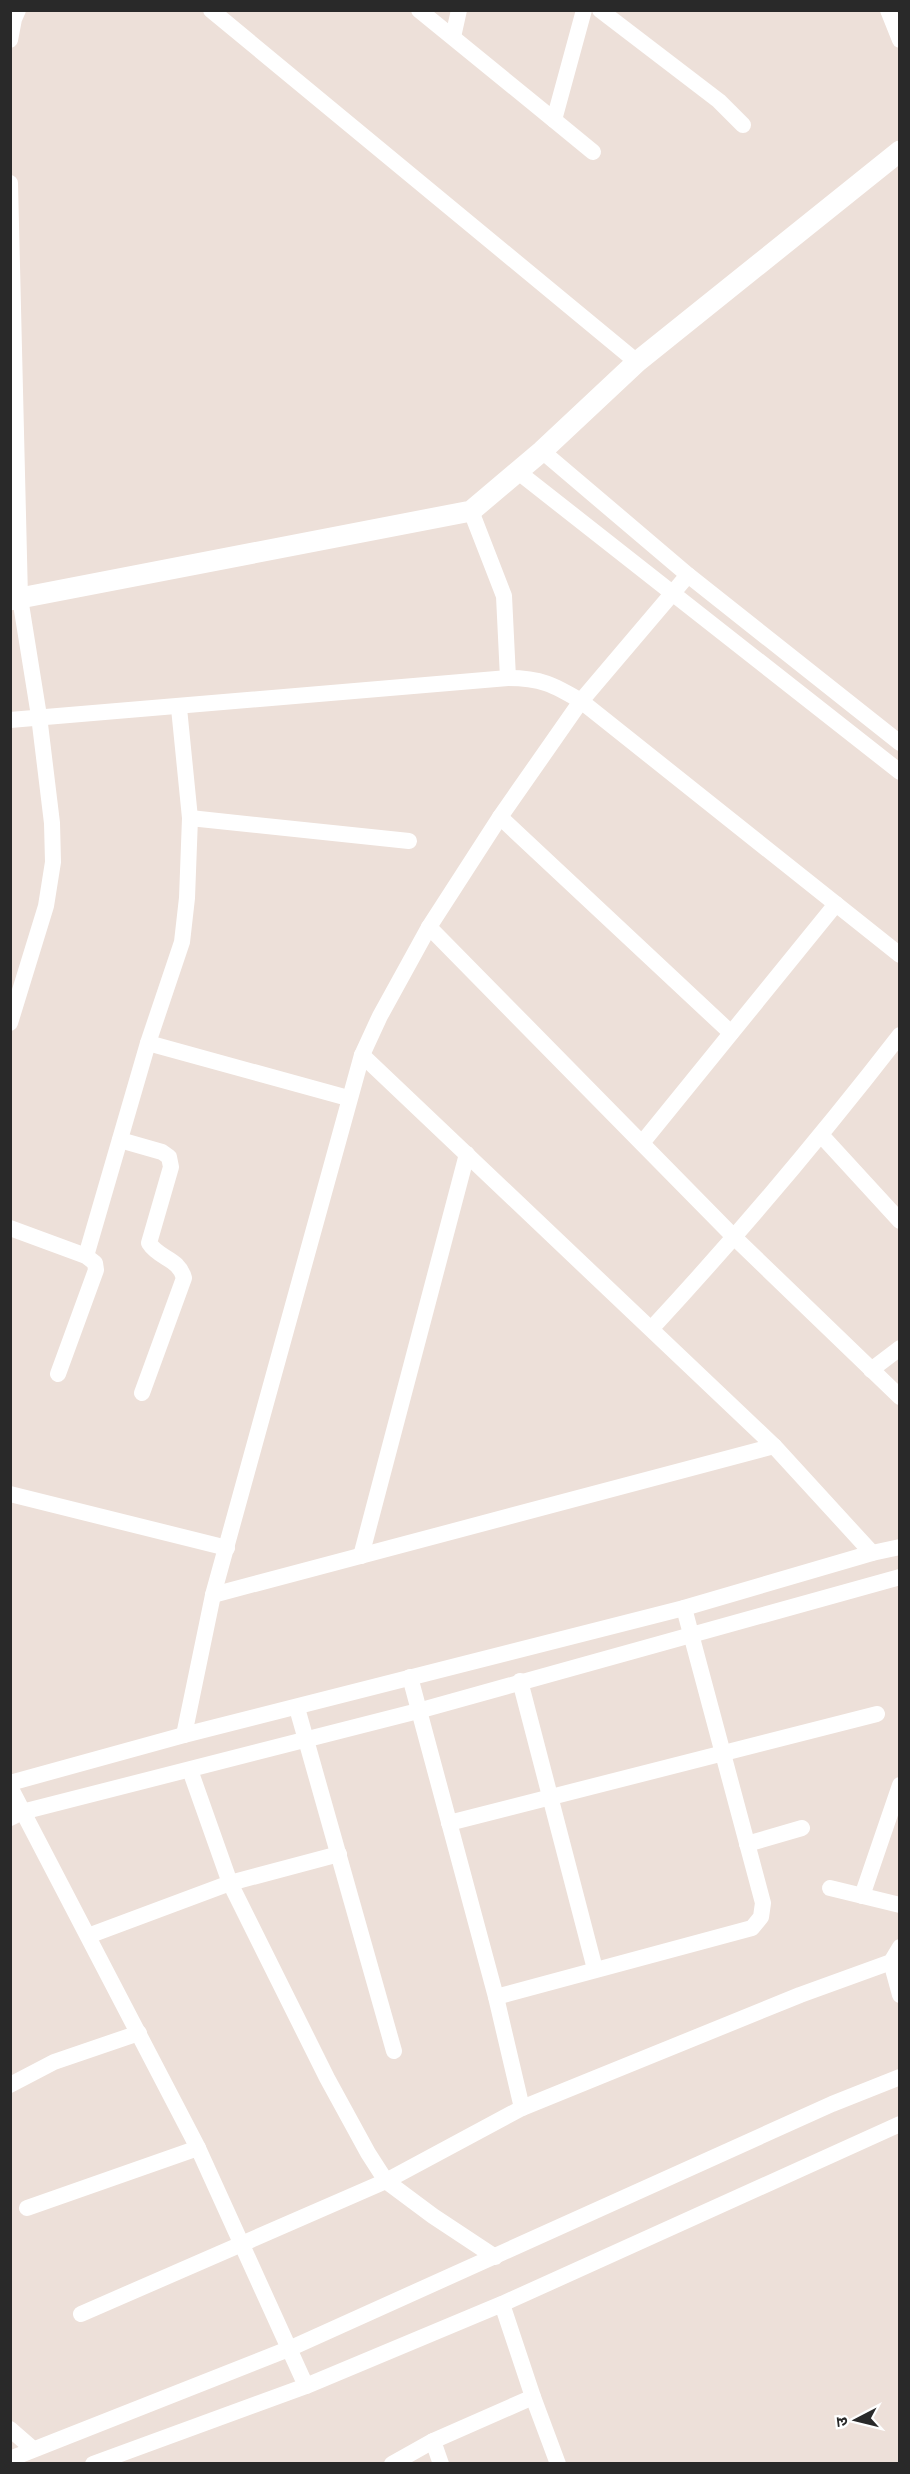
<svg xmlns="http://www.w3.org/2000/svg" width="910" height="2474" viewBox="0 0 910 2474" font-family="'Archivo Narrow','Noto Sans Devanagari',sans-serif">
  <style>
    .lines { fill: none; stroke-linecap: round; stroke-linejoin: round }
    .minor { stroke: #fff; stroke-width: 16 }
    .tertiary { stroke: #fff; stroke-width: 21 }
  </style>
  <rect width="100%" height="100%" fill="#ede0d9"/>
  <g class="lines">
    <g class="minor">
      <path d="M 211,10 L 637,362"/>
      <path d="M 419,10 L 554,120 L 584,10"/>
      <path d="M 600,10 L 719,101 L 743,125"/>
      <path d="M 888,10 L 900,40"/>
      <path d="M 453,37 L 459,10"/>
      <path d="M 10,40 L 14,19 L 18,10"/>
      <path d="M 554,120 L 593,152"/>
      <path d="M 10,183 L 20,598 L 39,716 L 52,823 L 53,862 L 46,906 L 10,1023"/>
      <path d="M 542,451 L 688,575 L 900,743"/>
      <path d="M 517,471 L 900,772"/>
      <path d="M 471,511 L 504,596 L 508,678"/>
      <path d="M 10,720 L 508,678 C 541,678 554,685 581,701 L 900,955"/>
      <path d="M 500,817 L 731,1033"/>
      <path d="M 190,818 L 409,841"/>
      <path d="M 429,927 L 735,1238 L 900,1397"/>
      <path d="M 148,1043 L 348,1098"/>
      <path d="M 362,1055 L 774,1446 L 872,1553"/>
      <path d="M 822,1136 L 900,1221"/>
      <path d="M 120,1140 L 162,1152 L 169,1157 L 171,1167 L 149,1243 C 159,1259 179,1258 184,1278 L 142,1393"/>
      <path d="M 642,1143 L 836,904"/>
      <path d="M 10,1228 L 86,1256 L 95,1263 L 96,1270 L 58,1374"/>
      <path d="M 86,1256 L 148,1043 L 182,942 L 187,898 L 190,818 L 179,708"/>
      <path d="M 652,1328 C 739,1234 821,1137 900,1035"/>
      <path d="M 871,1370 L 900,1348"/>
      <path d="M 10,1494 L 227,1548"/>
      <path d="M 361,1556 L 467,1154"/>
      <path d="M 213,1595 L 774,1446"/>
      <path d="M 410,1677 L 496,1997 L 522,2108"/>
      <path d="M 520,1681 L 595,1969"/>
      <path d="M 297,1708 L 394,2051"/>
      <path d="M 184,1735 L 213,1595 L 362,1055 L 380,1016 L 429,927 L 500,817 L 581,701 L 688,575"/>
      <path d="M 190,1770 L 230,1883 L 327,2078 L 368,2153 L 386,2181 L 433,2216 L 495,2257"/>
      <path d="M 10,1783 L 184,1735 L 684,1608 L 872,1553 L 900,1547"/>
      <path d="M 10,1787 L 198,2148 L 306,2386"/>
      <path d="M 10,1818 L 22,1812 L 418,1711 L 900,1577"/>
      <path d="M 449,1823 L 877,1714"/>
      <path d="M 747,1844 L 802,1828"/>
      <path d="M 830,1888 L 900,1905"/>
      <path d="M 862,1896 L 900,1785"/>
      <path d="M 88,1936 L 230,1883 L 339,1854"/>
      <path d="M 891,1962 L 900,1995"/>
      <path d="M 496,1997 L 752,1928 L 761,1917 L 763,1903 L 684,1608"/>
      <path d="M 10,2085 L 54,2062 L 139,2033"/>
      <path d="M 27,2208 L 198,2148"/>
      <path d="M 502,2304 L 533,2397 L 558,2464"/>
      <path d="M 81,2314 L 386,2181 L 522,2108 L 800,1995 L 891,1962 L 900,1947"/>
      <path d="M 10,2429 L 33,2449"/>
      <path d="M 433,2441 L 441,2464"/>
      <path d="M 10,2459 L 291,2348 L 832,2104 L 900,2077"/>
      <path d="M 93,2464 L 306,2386 L 502,2304 L 900,2124"/>
      <path d="M 392,2464 L 433,2441 L 533,2397"/>
    </g>
    <path class="tertiary" d="M 10,600 L 471,511 L 542,451 L 637,362 L 900,151"/>
  </g>
  <rect width="910" height="2474" fill="none" stroke="#292929" stroke-width="24"/>
  <g transform="translate(856 2420) rotate(263)" stroke="#ffffff" stroke-width="4.5" paint-order="stroke">
  <path d="M0-4.5L10 22L0 15L-10 22Z" fill="#292929"/>
  <text y="-9" font-size="16" font-weight="bold" text-anchor="middle" fill="#292929">उ</text>
  </g>
</svg>
